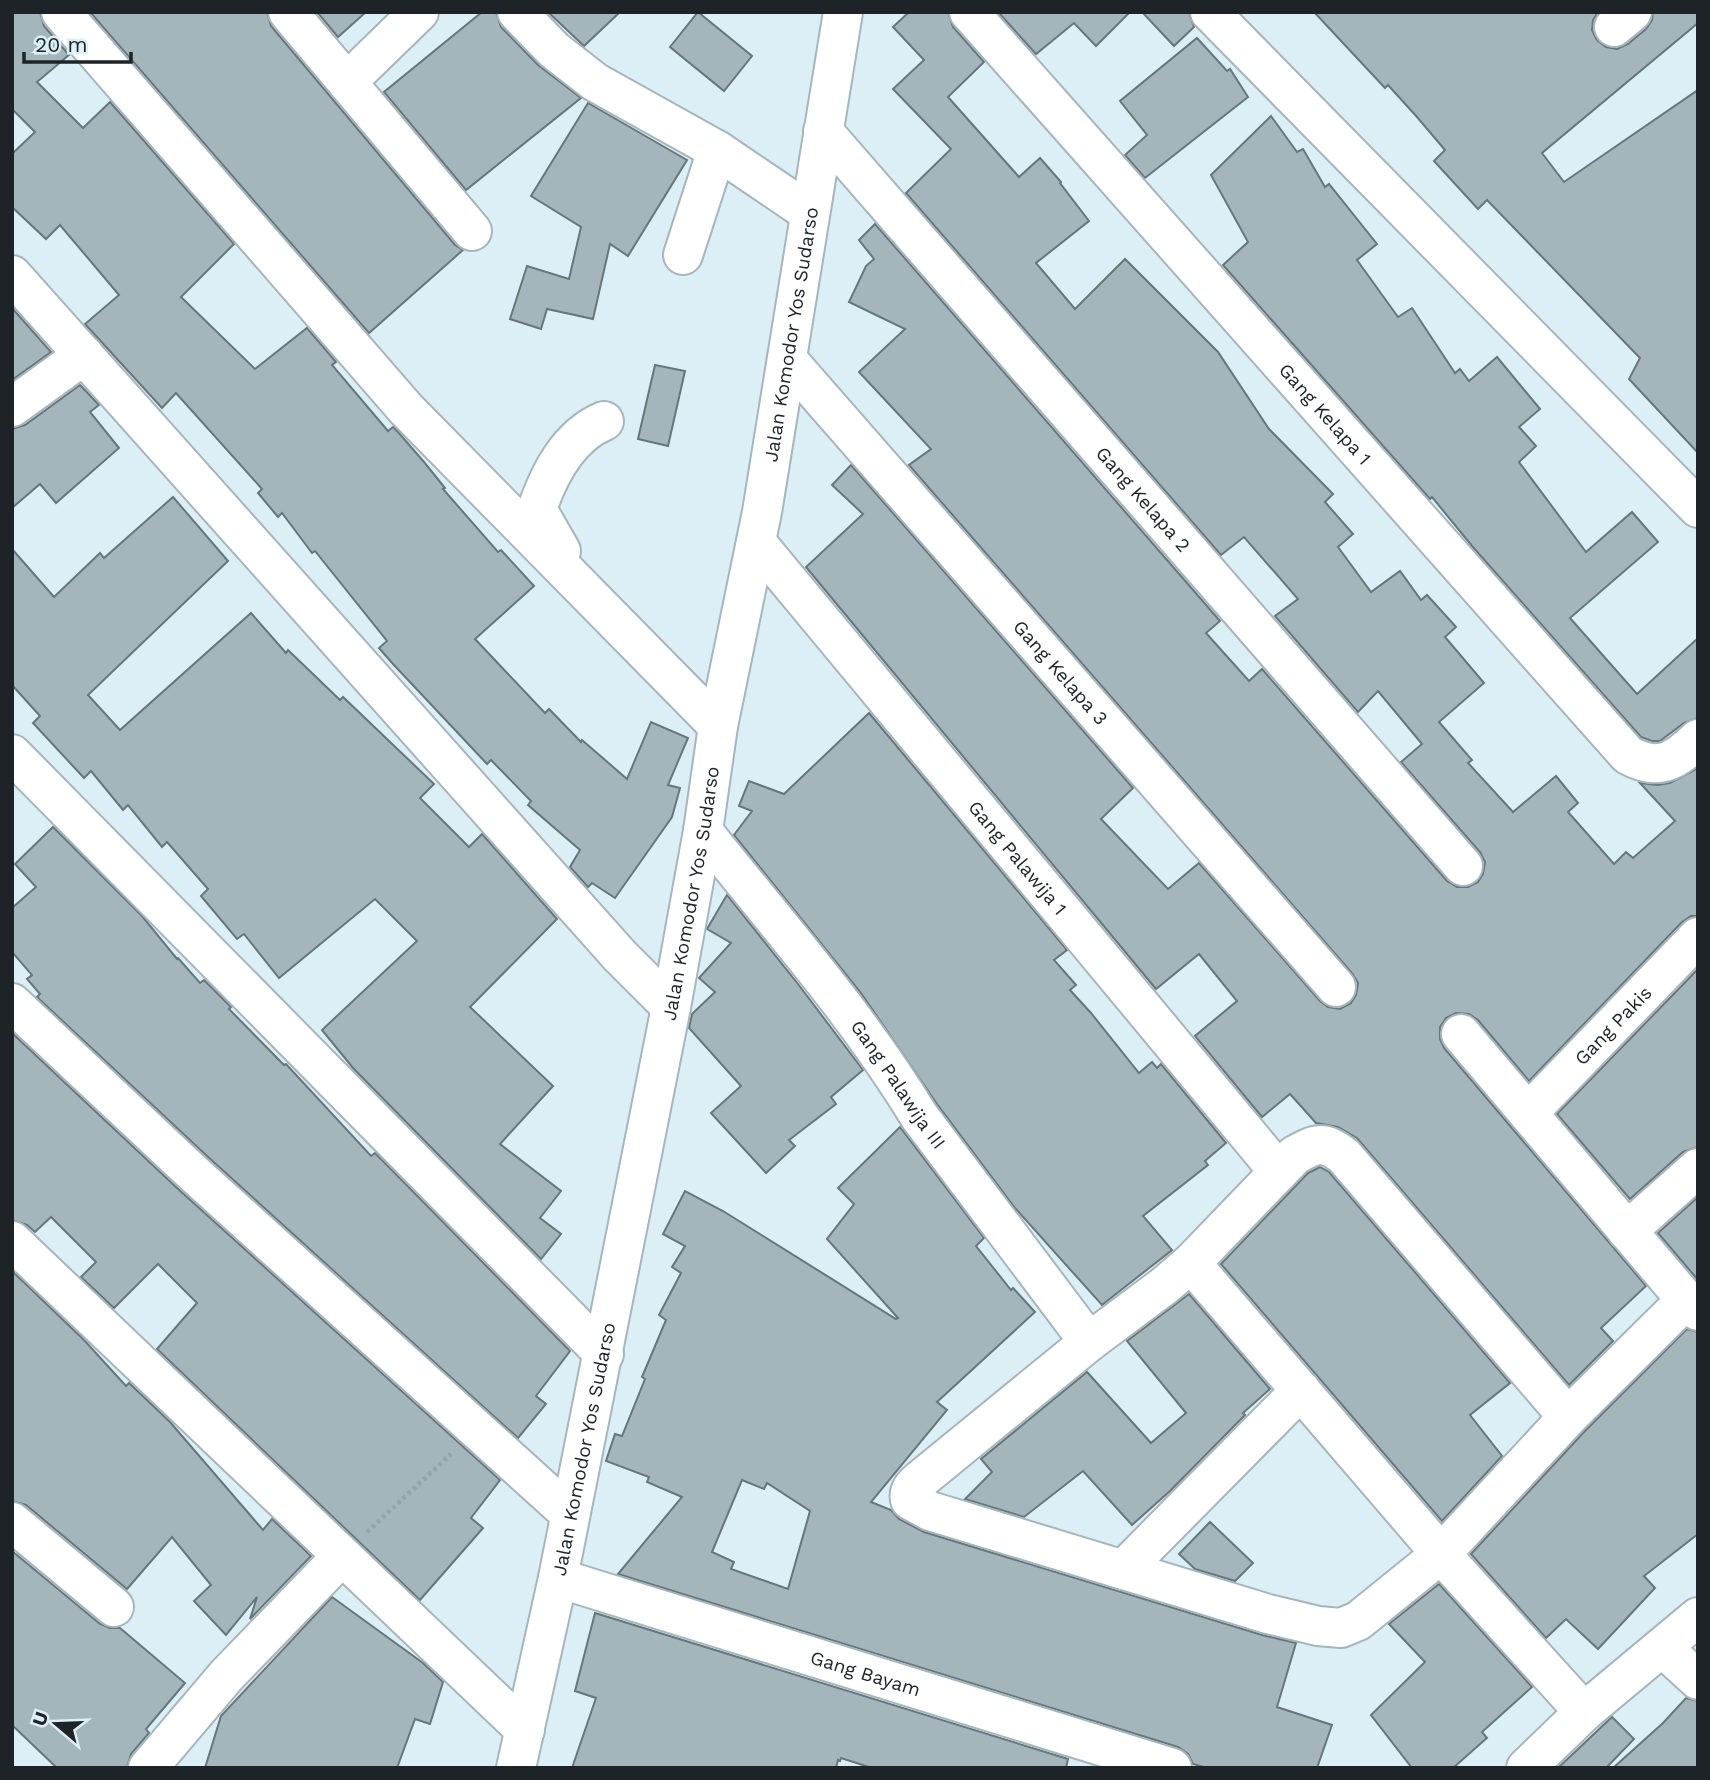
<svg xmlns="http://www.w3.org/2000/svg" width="1710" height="1780" viewBox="0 0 1710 1780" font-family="'Work Sans',sans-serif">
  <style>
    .building { fill: #a4b6bc; stroke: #66767c; stroke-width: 2; fill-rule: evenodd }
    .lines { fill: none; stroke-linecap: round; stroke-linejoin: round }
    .minor-casing { stroke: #a5b6bc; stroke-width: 42 }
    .path { stroke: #96a3a9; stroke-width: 4.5; stroke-dasharray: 3.5 3.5; stroke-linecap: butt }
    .minor { stroke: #fff; stroke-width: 38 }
    .labels { text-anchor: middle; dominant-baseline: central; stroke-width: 6; stroke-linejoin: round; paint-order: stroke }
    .street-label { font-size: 19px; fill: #1d2326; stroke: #ddeff6 }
  </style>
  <rect width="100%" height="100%" fill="#ddeff6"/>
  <g class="building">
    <path d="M 12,12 L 40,12 L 44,26 L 69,55 L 37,82 L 83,128 L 110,102 L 234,244 L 181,297 L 255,369 L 307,328 L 336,362 L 332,365 L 388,431 L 393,427 L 398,432 L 424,462 L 445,488 L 443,489 L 498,552 L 501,550 L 534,586 L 475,639 L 545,713 L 549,709 L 581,742 L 582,740 L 627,779 L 651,722 L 688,738 L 668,785 L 680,788 L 672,817 L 615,898 L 592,883 L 588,887 L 570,867 L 580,850 L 528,805 L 531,801 L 491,760 L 487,764 L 393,664 L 379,648 L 387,641 L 315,551 L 312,553 L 282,513 L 278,517 L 258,493 L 262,489 L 176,393 L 162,408 L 85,324 L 119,295 L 60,225 L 46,239 L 12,207 L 12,154 L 35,132 L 12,109 Z"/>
    <path d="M 90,12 L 267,12 L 271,26 L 455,245 L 463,250 L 369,333 Z"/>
    <path d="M 317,12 L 366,12 L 338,37 Z"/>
    <path d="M 482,12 L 496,12 L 501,27 L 538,65 L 581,98 L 466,190 L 384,92 Z"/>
    <path d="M 548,12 L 620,12 L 584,46 Z"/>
    <path d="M 698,12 L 752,56 L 724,91 L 670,47 Z"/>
    <path d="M 909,12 L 948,12 L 953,27 L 984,62 L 948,97 L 1019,177 L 1040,158 L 1061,182 L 1060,183 L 1089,221 L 1036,263 L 1075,309 L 1125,259 L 1218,352 L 1269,429 L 1333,494 L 1325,502 L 1353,534 L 1338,547 L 1371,592 L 1400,571 L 1421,600 L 1427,595 L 1456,627 L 1445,637 L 1484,683 L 1439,722 L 1472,760 L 1468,763 L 1513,812 L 1556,776 L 1578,803 L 1568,812 L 1614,864 L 1626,852 L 1633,858 L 1675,821 L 1640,783 L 1657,785 L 1670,783 L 1698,768 L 1698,916 L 1691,916 L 1682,922 L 1529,1081 L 1478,1020 L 1469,1014 L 1456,1013 L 1446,1018 L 1440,1027 L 1440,1039 L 1444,1048 L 1646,1286 L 1601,1328 L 1613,1341 L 1569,1385 L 1357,1138 L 1338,1127 L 1316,1123 L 1290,1094 L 1262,1117 L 1195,1036 L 1237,1001 L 1199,954 L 1156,989 L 806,567 L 863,514 L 832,485 L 851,465 L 1133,788 L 1101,819 L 1168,889 L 1199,863 L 1320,1001 L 1328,1007 L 1340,1009 L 1351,1003 L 1356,995 L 1358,983 L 1352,973 L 909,465 L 931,449 L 859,372 L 905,329 L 849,302 L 866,266 L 874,259 L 859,240 L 875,224 L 1220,621 L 1206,633 L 1249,681 L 1262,669 L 1447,881 L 1457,887 L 1468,887 L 1478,882 L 1483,874 L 1485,862 L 1480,852 L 1401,762 L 1422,744 L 1378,691 L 1358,712 L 1275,616 L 1298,599 L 1244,537 L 1221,555 L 906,193 L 951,149 L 893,89 L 924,60 L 893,27 Z"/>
    <path d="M 998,12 L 1130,12 L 1096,46 L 1074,23 L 1036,54 Z"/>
    <path d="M 1142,12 L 1189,12 L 1194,27 L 1174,46 Z"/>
    <path d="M 1314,12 L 1598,12 L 1593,20 L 1592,30 L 1597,40 L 1606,47 L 1617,49 L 1628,44 L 1646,29 L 1652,20 L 1653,12 L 1698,12 L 1698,23 L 1542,153 L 1564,182 L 1698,90 L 1698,453 L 1629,379 L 1640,358 L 1487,200 L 1478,209 L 1434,161 L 1445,150 L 1417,117 L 1388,85 L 1385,88 Z"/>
    <path d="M 1197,38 L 1227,71 L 1230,69 L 1248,97 L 1145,178 L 1125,155 L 1147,135 L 1120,101 Z"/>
    <path d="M 588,103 L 687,160 L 628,256 L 610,244 L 593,319 L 547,309 L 541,329 L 510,319 L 527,266 L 569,279 L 581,227 L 531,196 Z"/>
    <path d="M 1271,116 L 1297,152 L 1303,149 L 1325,187 L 1329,184 L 1377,244 L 1357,260 L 1398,317 L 1412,308 L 1455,373 L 1460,369 L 1469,381 L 1497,357 L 1540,409 L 1519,427 L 1536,446 L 1519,462 L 1586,552 L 1632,512 L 1658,542 L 1570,618 L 1637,694 L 1698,638 L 1698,718 L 1684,723 L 1660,741 L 1652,741 L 1641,737 L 1472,546 L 1432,497 L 1430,499 L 1223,265 L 1248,242 L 1211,175 Z"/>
    <path d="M 12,308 L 51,352 L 12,380 Z"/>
    <path d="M 655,365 L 685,371 L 668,446 L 638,439 Z"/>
    <path d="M 80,385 L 99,405 L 90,412 L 119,448 L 56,503 L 40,484 L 12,508 L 12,429 L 25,425 Z"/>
    <path d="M 173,497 L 228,561 L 88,695 L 120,730 L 251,613 L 286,653 L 288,650 L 340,700 L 343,697 L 434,784 L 420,798 L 469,847 L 482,834 L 557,919 L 470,1007 L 553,1086 L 500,1144 L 561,1191 L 540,1218 L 561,1234 L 541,1259 L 353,1068 L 322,1030 L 417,941 L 375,899 L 279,978 L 244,934 L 237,939 L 201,896 L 208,889 L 167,842 L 162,847 L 128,805 L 123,810 L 91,771 L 84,778 L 33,723 L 40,716 L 12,685 L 12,549 L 54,597 L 100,553 L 104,558 Z"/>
    <path d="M 869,713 L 1067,950 L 1054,960 L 1076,985 L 1070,990 L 1091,1013 L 1139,1073 L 1152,1062 L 1157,1068 L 1161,1064 L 1226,1143 L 1205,1161 L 1208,1165 L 1143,1216 L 1172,1250 L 1102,1305 L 1015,1208 L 937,1104 L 861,993 L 734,835 L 752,811 L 739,806 L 749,781 L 784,794 Z"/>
    <path d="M 53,827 L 142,916 L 177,959 L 178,958 L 200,983 L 204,980 L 231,1007 L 229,1009 L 284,1065 L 286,1064 L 371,1156 L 375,1153 L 570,1351 L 536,1396 L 546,1404 L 518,1438 L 207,1156 L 37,997 L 40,994 L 27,979 L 32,975 L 12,952 L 12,908 L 36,887 L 15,864 Z"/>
    <path d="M 727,895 L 798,984 L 863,1070 L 831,1097 L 836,1104 L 789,1140 L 795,1146 L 766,1173 L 711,1113 L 741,1086 L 689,1028 L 692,1014 L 715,992 L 699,978 L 731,943 L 707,929 Z"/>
    <path d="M 1698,969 L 1698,1147 L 1683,1152 L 1630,1199 L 1557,1114 Z"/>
    <path d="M 12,1033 L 177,1188 L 500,1480 L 471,1518 L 483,1528 L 420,1600 L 157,1349 L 197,1303 L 158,1264 L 114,1308 L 81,1277 L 96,1262 L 51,1217 L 35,1232 L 27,1225 L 12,1220 Z"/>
    <path d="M 900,1127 L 984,1238 L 976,1246 L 1011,1290 L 1013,1288 L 1035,1312 L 937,1402 L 947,1410 L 871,1502 L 891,1510 L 899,1519 L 924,1532 L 1262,1635 L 1296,1643 L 1277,1707 L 1332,1725 L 1317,1768 L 1207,1768 L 1193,1764 L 1188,1754 L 1178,1747 L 618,1574 L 682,1497 L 647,1482 L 649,1477 L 606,1461 L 615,1434 L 622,1436 L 645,1379 L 642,1377 L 666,1320 L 659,1315 L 681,1273 L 672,1267 L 685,1246 L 663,1234 L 685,1191 L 723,1211 L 896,1319 L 898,1318 L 827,1239 L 854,1204 L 838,1188 ZM 742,1480 L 764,1489 L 767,1483 L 810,1511 L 788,1589 L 731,1569 L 734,1562 L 712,1552 Z"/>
    <path d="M 1320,1167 L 1329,1172 L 1510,1383 L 1470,1415 L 1502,1456 L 1442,1521 L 1221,1264 L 1308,1173 Z"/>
    <path d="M 1698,1197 L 1698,1280 L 1658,1233 Z"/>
    <path d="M 12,1271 L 84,1340 L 126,1386 L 129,1383 L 170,1422 L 263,1530 L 272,1519 L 311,1556 L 250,1619 L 257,1597 L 226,1635 L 194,1601 L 211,1585 L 172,1537 L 127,1589 L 26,1505 L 12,1501 Z"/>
    <path d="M 1189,1294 L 1270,1389 L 1243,1413 L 1245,1415 L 1170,1491 L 1132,1525 L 1083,1471 L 1024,1517 L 965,1499 L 992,1472 L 981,1459 L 1087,1372 L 1151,1443 L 1186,1413 L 1127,1341 Z"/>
    <path d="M 1687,1329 L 1698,1332 L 1698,1534 L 1644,1576 L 1655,1588 L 1598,1649 L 1566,1619 L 1546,1638 L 1471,1554 L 1584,1432 Z"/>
    <path d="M 1210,1522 L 1253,1563 L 1235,1581 L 1195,1569 L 1179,1554 Z"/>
    <path d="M 12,1551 L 100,1624 L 110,1628 L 120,1628 L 185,1683 L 146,1729 L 149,1733 L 131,1754 L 127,1768 L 57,1768 L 12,1725 Z"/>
    <path d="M 1439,1584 L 1532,1687 L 1482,1732 L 1487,1738 L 1453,1768 L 1412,1768 L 1371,1715 L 1425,1662 L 1389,1624 Z"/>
    <path d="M 332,1597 L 423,1663 L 443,1682 L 430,1724 L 415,1719 L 397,1768 L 205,1768 L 221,1716 Z"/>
    <path d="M 595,1613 L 1068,1759 L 1066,1768 L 872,1768 L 841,1758 L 840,1761 L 838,1760 L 836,1768 L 572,1768 L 596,1698 L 575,1691 Z"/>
    <path d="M 1686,1698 L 1698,1701 L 1698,1768 L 1613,1768 L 1663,1723 Z"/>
    <path d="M 1612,1717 L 1634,1739 L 1606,1768 L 1558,1768 Z"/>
  </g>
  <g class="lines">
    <g class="minor-casing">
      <g id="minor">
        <path d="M 61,12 L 406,409 L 718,726"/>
        <path d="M 288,12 L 472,231"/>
        <path d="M 517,12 L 554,50 L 595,82 L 717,150 L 810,213"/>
        <path id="s1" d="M 969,12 L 1628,755 C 1659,772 1675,761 1698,739"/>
        <path d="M 1210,12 L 1698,508"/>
        <path d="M 1614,27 L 1632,12"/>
        <path d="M 347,82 L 419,12"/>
        <path id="s2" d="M 823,131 L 1463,866"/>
        <path d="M 683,255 L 717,150"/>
        <path d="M 12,275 L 620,956 L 671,1007"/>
        <path id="s3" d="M 787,359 L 1336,987"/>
        <path d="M 12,407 L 84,355"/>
        <path id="s4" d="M 756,542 L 1279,1172"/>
        <path d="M 561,551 L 537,509 C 549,474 568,436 604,421"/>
        <path d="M 12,754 L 604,1354"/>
        <path id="s5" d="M 703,831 C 777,924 857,1014 919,1116 L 1089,1342"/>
        <path d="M 12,1003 L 192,1172 L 570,1514"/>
        <path d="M 1461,1034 L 1686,1300 L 1698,1311"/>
        <path id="s6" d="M 1528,1113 L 1698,937"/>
        <path d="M 1627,1231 L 1698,1168"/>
        <path d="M 12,1241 L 525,1730"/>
        <path d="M 1191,1263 L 1295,1155 C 1317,1143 1323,1140 1344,1156 L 1568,1417"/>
        <path d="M 12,1522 L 114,1607"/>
        <path d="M 1123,1570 L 1301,1390"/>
        <path id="s7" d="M 558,1578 L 1172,1768"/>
        <path d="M 1663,1648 L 1698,1680"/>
        <path d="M 1584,1712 L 1441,1554 L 1191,1263 L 1164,1286 L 1089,1342 L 920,1480 C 913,1486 908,1491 910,1500 L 930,1511 L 1268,1614 L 1318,1626 L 1341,1628 L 1358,1621 L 1441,1554 L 1568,1417 L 1686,1300"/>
        <path d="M 148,1768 L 226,1676 L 341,1557"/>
        <path id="s8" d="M 516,1768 L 558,1578 L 671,1007 L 703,831 L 718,726 L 762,512 L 843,12"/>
        <path d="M 1526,1768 L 1584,1712 L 1698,1617"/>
      </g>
    </g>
    <path class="path" d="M 367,1532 L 451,1454"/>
    <use href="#minor" class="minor"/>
  </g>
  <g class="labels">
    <g class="street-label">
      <text stroke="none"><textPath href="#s8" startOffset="1460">Jalan Komodor Yos Sudarso</textPath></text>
      <text stroke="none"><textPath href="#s1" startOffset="537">Gang Kelapa 1</textPath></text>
      <text stroke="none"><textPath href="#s2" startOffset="488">Gang Kelapa 2</textPath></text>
      <text stroke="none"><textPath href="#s3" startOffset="416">Gang Kelapa 3</textPath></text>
      <text stroke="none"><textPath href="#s4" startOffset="410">Gang Palawija 1</textPath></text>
      <text stroke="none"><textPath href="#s8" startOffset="892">Jalan Komodor Yos Sudarso</textPath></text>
      <text stroke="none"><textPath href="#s6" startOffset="122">Gang Pakis</textPath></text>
      <text stroke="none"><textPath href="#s5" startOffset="320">Gang Palawija III</textPath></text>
      <text stroke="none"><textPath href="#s8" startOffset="326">Jalan Komodor Yos Sudarso</textPath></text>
      <text stroke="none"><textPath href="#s7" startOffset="322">Gang Bayam</textPath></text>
    </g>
  </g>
  <rect width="1710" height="1780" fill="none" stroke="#1d2326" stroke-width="28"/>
  <g transform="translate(56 1724) rotate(289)" stroke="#ddeff6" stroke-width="5" paint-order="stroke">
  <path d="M0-5L12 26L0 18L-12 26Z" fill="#1d2326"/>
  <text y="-10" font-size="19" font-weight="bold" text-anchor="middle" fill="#1d2326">U</text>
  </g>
  <path d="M24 52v10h107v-10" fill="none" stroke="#1d2326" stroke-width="3.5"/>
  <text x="35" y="52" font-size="21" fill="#1d2326" stroke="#ddeff6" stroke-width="5" paint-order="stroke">20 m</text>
</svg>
